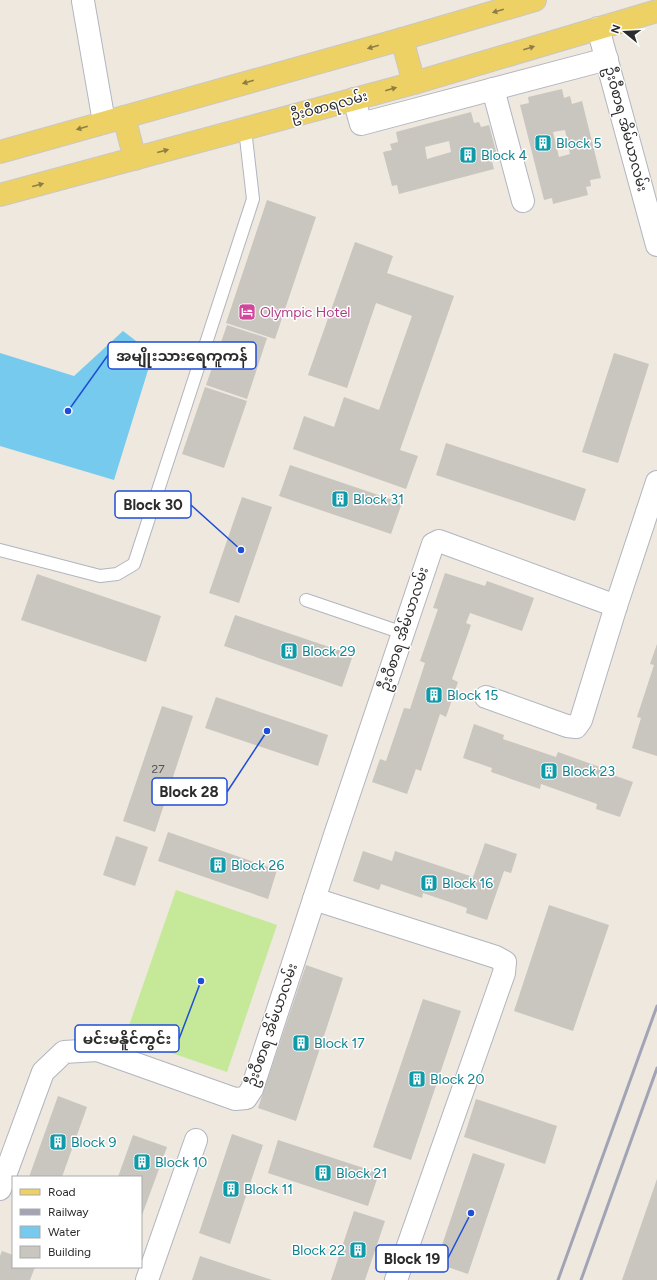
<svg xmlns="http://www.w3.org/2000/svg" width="657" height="1280" viewBox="0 0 657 1280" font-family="Figtree,'Noto Sans Myanmar',sans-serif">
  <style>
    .pitch { fill: #c6e999 }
    .water { fill: #75caed }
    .building { fill: #c9c5bf; fill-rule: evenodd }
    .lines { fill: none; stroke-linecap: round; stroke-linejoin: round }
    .lane-casing { stroke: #b2b5bf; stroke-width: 14 }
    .street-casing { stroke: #b2b5bf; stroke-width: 24 }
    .primary-casing { stroke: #c8c8c8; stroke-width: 24 }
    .lane { stroke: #fff; stroke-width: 12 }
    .street { stroke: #fff; stroke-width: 22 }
    .primary { stroke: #eed164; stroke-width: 22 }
    .rail { stroke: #a2a4b6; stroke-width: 3 }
    .oneway { fill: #8d7e48 }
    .labels { text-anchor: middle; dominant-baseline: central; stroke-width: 3; stroke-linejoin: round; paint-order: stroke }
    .number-label { font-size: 12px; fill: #535251 }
    .street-label { font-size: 14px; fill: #2c2c2c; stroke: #fff }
    .culture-label { font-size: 14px; fill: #0d838f; stroke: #fff; text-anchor: start }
    .hotel-label { font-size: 14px; fill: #b23c85; stroke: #fff; text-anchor: start }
    .leader { fill: none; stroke: #1d4ed8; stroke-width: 1.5 }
    .callout-dot { fill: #1d4ed8; stroke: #fff; stroke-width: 1.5 }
    .callout { fill: #fff; stroke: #1d4ed8; stroke-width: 1.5 }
    .callout-label { font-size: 15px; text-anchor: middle; font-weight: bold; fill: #2c2c2c }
  </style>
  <rect width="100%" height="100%" fill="#eee8df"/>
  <path class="pitch" d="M 176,890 L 277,925 L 227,1072 L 125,1037 Z"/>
  <path class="water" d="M 123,331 L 153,354 L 114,480 L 0,446 L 0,353 L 74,376 Z"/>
  <g class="building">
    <path d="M 562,89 L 564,98 L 570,96 L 572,104 L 582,101 L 601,178 L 590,180 L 591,186 L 586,187 L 588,195 L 553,204 L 552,198 L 544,200 L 520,105 L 529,103 L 528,97 ZM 565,130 L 570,154 L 559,157 L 553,132 Z"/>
    <path d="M 471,112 L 474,123 L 479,122 L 481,127 L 489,125 L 498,159 L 492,161 L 494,169 L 399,194 L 397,185 L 392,186 L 383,152 L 392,150 L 390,144 L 398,142 L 396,132 ZM 449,141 L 451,152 L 427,159 L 425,147 Z"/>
    <path d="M 267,200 L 316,217 L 275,339 L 226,323 Z"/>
    <path d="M 355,242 L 393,256 L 387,273 L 454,296 L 400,450 L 418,456 L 406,489 L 293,449 L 304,416 L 334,427 L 344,397 L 379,410 L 412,316 L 376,303 L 347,388 L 308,375 Z"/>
    <path d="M 227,325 L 267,338 L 247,399 L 206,385 Z"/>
    <path d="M 614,353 L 649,364 L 618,463 L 582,452 Z"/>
    <path d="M 205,387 L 247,401 L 224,468 L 182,454 Z"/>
    <path d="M 446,443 L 586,489 L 575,521 L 436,475 Z"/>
    <path d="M 290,465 L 402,503 L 391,534 L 279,496 Z"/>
    <path d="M 242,497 L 272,507 L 239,603 L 209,593 Z"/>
    <path d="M 445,573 L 485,586 L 487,581 L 534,598 L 522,631 L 470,613 L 466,623 L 471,625 L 452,679 L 458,682 L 446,717 L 440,714 L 421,771 L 416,769 L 407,794 L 372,782 L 380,759 L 386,761 L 404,708 L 410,709 L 425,663 L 420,661 L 438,609 L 433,608 Z"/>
    <path d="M 37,574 L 161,616 L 146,662 L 21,620 Z"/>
    <path d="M 235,615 L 353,655 L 342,687 L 224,646 Z"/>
    <path d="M 657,644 L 657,756 L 632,748 L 641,718 L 637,717 L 654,665 L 650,664 Z"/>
    <path d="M 216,697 L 328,735 L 318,766 L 205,728 Z"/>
    <path d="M 162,706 L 193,716 L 155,832 L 123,821 Z"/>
    <path d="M 474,724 L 504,735 L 503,739 L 556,757 L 558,752 L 608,770 L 607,773 L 633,782 L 620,817 L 596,809 L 597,804 L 541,784 L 540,789 L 491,772 L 492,768 L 463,758 Z"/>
    <path d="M 168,832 L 277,870 L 268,899 L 158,861 Z"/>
    <path d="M 116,836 L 148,847 L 135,886 L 103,875 Z"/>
    <path d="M 485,843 L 517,854 L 511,873 L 504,871 L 487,920 L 466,913 L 467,908 L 423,893 L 422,898 L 381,884 L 379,890 L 353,881 L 363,851 L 392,861 L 395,851 L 473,877 Z"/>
    <path d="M 549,905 L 609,925 L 573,1031 L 514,1011 Z"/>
    <path d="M 306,965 L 343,978 L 296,1121 L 258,1108 Z"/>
    <path d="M 423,999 L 461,1011 L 411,1160 L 373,1147 Z"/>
    <path d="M 58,1096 L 87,1107 L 62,1177 L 29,1177 Z"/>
    <path d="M 476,1099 L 557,1126 L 545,1164 L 464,1137 Z"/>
    <path d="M 232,1134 L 263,1145 L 230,1244 L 199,1233 Z"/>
    <path d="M 133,1135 L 167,1147 L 141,1218 L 141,1177 L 118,1177 Z"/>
    <path d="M 278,1140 L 379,1173 L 368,1206 L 268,1173 Z"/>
    <path d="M 473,1153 L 505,1164 L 468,1274 L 436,1263 Z"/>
    <path d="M 657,1179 L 657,1280 L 622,1280 Z"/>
    <path d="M 354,1211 L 385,1221 L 365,1280 L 331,1280 Z"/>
    <path d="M 2,1251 L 13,1255 L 13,1267 L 35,1267 L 30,1280 L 0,1280 L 0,1256 Z"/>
    <path d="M 200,1256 L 272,1280 L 192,1280 Z"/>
  </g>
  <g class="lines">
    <g class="lane-casing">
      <g id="lane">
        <path d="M 0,550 L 100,576 L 117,574 L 134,564 L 253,199 L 245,129"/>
        <path d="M 306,600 L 403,633"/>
      </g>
    </g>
    <g class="street-casing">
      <g id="street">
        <path d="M 83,1 L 104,122"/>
        <path d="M 598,28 L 657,245"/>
        <path d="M 493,89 L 523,201"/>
        <path d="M 354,99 L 361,124 L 607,59"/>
        <path d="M 486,697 L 567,726 L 576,727 L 581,720 L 616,606"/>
        <path d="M 314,899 L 496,957 L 505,962 L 504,973 L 396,1280"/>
        <path d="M 0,1189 L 43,1072 L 64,1052 L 97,1050 L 235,1099 L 246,1098 L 252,1089 L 335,835 L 433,544 L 439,541 L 616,606 L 657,482"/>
        <path d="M 147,1280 L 196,1140"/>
      </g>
    </g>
    <g class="primary-casing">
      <g id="primary">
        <path d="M 402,39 L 414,83"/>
        <path d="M 124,117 L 135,159"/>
        <path d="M 0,152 L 402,39 L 535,0"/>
        <path d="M 0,195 L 414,83 L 657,11"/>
      </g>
    </g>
    <use href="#lane" class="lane"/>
    <use href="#street" class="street"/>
    <use href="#primary" class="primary"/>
    <g class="rail">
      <path d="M 558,1280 L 657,1006"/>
      <path d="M 581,1280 L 657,1068"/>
    </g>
  </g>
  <defs><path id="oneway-solid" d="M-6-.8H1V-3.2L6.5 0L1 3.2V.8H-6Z"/></defs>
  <g class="oneway">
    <use href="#oneway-solid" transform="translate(498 11) rotate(164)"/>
    <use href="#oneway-solid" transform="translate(373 47) rotate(164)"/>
    <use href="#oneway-solid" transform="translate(529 48) rotate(-17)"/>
    <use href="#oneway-solid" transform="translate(248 82) rotate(164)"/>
    <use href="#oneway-solid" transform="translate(391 89) rotate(-16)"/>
    <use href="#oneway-solid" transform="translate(82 128) rotate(164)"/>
    <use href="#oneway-solid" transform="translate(163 151) rotate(-15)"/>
    <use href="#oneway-solid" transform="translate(38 185) rotate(-15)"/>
  </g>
  <defs>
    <g id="building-square" transform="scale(0.9)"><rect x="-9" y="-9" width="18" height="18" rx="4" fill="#0f9aa8" stroke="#fff"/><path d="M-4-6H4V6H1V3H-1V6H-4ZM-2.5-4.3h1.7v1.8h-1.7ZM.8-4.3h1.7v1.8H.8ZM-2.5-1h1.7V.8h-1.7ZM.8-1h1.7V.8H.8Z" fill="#fff"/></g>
    <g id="hotel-square" transform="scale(0.9)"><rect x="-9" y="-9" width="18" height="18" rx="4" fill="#d1479c" stroke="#fff"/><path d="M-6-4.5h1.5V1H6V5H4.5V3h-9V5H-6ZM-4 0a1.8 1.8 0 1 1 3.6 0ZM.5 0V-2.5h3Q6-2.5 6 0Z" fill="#fff"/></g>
  </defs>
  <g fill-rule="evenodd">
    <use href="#building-square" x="543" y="143"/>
    <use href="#building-square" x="468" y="155"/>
    <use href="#hotel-square" x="247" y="312"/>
    <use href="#building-square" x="340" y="499"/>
    <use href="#building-square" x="289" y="651"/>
    <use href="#building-square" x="434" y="695"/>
    <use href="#building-square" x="549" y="771"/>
    <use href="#building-square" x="218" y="865"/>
    <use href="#building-square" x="429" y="883"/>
    <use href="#building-square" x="301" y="1043"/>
    <use href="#building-square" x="417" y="1079"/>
    <use href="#building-square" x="58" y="1142"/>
    <use href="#building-square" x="142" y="1162"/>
    <use href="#building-square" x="323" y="1173"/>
    <use href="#building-square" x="231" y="1189"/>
    <use href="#building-square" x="358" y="1250"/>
  </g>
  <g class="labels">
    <g class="number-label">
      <text x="158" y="769">27</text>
    </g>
    <g class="street-label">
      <text transform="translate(329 106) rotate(-15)">ဦးဝီစာရလမ်း</text>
      <text transform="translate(626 129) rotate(75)">ဦးဝီစာရ အိမ်ယာလမ်း</text>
      <text transform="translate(404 629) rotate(-72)">ဦးဝီစာရ အိမ်ယာလမ်း</text>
      <text transform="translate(272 1025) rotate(-71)">ဦးဝီစာရ အိမ်ယာလမ်း</text>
    </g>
    <g class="culture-label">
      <text x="556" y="143">Block 5</text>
      <text x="481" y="155">Block 4</text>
      <text x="353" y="499">Block 31</text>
      <text x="302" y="651">Block 29</text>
      <text x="447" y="695">Block 15</text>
      <text x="562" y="771">Block 23</text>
      <text x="231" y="865">Block 26</text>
      <text x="442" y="883">Block 16</text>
      <text x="314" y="1043">Block 17</text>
      <text x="430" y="1079">Block 20</text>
      <text x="71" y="1142">Block 9</text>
      <text x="155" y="1162">Block 10</text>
      <text x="336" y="1173">Block 21</text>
      <text x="244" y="1189">Block 11</text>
      <text x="345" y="1250" text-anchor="end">Block 22</text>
    </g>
    <g class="hotel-label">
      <text x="260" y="312">Olympic Hotel</text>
    </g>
  </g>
  <path class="leader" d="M68 411L108 355M241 550L191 505M267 731L227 792M201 981L179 1039M471 1213L448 1258"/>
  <g class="callout-dot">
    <circle cx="68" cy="411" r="4"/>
    <circle cx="241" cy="550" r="4"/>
    <circle cx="267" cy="731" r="4"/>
    <circle cx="201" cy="981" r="4"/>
    <circle cx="471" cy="1213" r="4"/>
  </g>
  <g class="callout">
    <rect x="108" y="342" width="148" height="27" rx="4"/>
    <rect x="115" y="491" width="76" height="27" rx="4"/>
    <rect x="152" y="778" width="75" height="27" rx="4"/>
    <rect x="75" y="1025" width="104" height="27" rx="4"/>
    <rect x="376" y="1245" width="72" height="27" rx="4"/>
  </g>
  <g class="callout-label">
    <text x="182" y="361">အမျိုးသားရေကူကန်</text>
    <text x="153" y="510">Block 30</text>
    <text x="189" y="797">Block 28</text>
    <text x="127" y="1044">မင်းမနိူင်ကွင်း</text>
    <text x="412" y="1264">Block 19</text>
  </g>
  <rect x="12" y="1176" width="130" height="92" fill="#ffffff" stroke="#ababab"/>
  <rect x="20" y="1189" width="20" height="6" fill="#eed164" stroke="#ababab"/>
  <text x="48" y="1196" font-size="12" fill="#2c2c2c">Road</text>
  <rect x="20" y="1209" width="20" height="6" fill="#a2a4b6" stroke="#ababab"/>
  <text x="48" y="1216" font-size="12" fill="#2c2c2c">Railway</text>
  <rect x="20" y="1226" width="20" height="12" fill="#75caed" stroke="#ababab"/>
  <text x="48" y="1236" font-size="12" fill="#2c2c2c">Water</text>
  <rect x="20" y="1246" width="20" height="12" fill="#c9c5bf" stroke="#ababab"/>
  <text x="48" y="1256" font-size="12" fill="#2c2c2c">Building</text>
  <g transform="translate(625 32) rotate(288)" stroke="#ffffff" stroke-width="3" paint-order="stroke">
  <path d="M0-3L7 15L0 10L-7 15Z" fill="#2c2c2c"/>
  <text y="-6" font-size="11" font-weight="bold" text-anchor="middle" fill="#2c2c2c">N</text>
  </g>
</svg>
